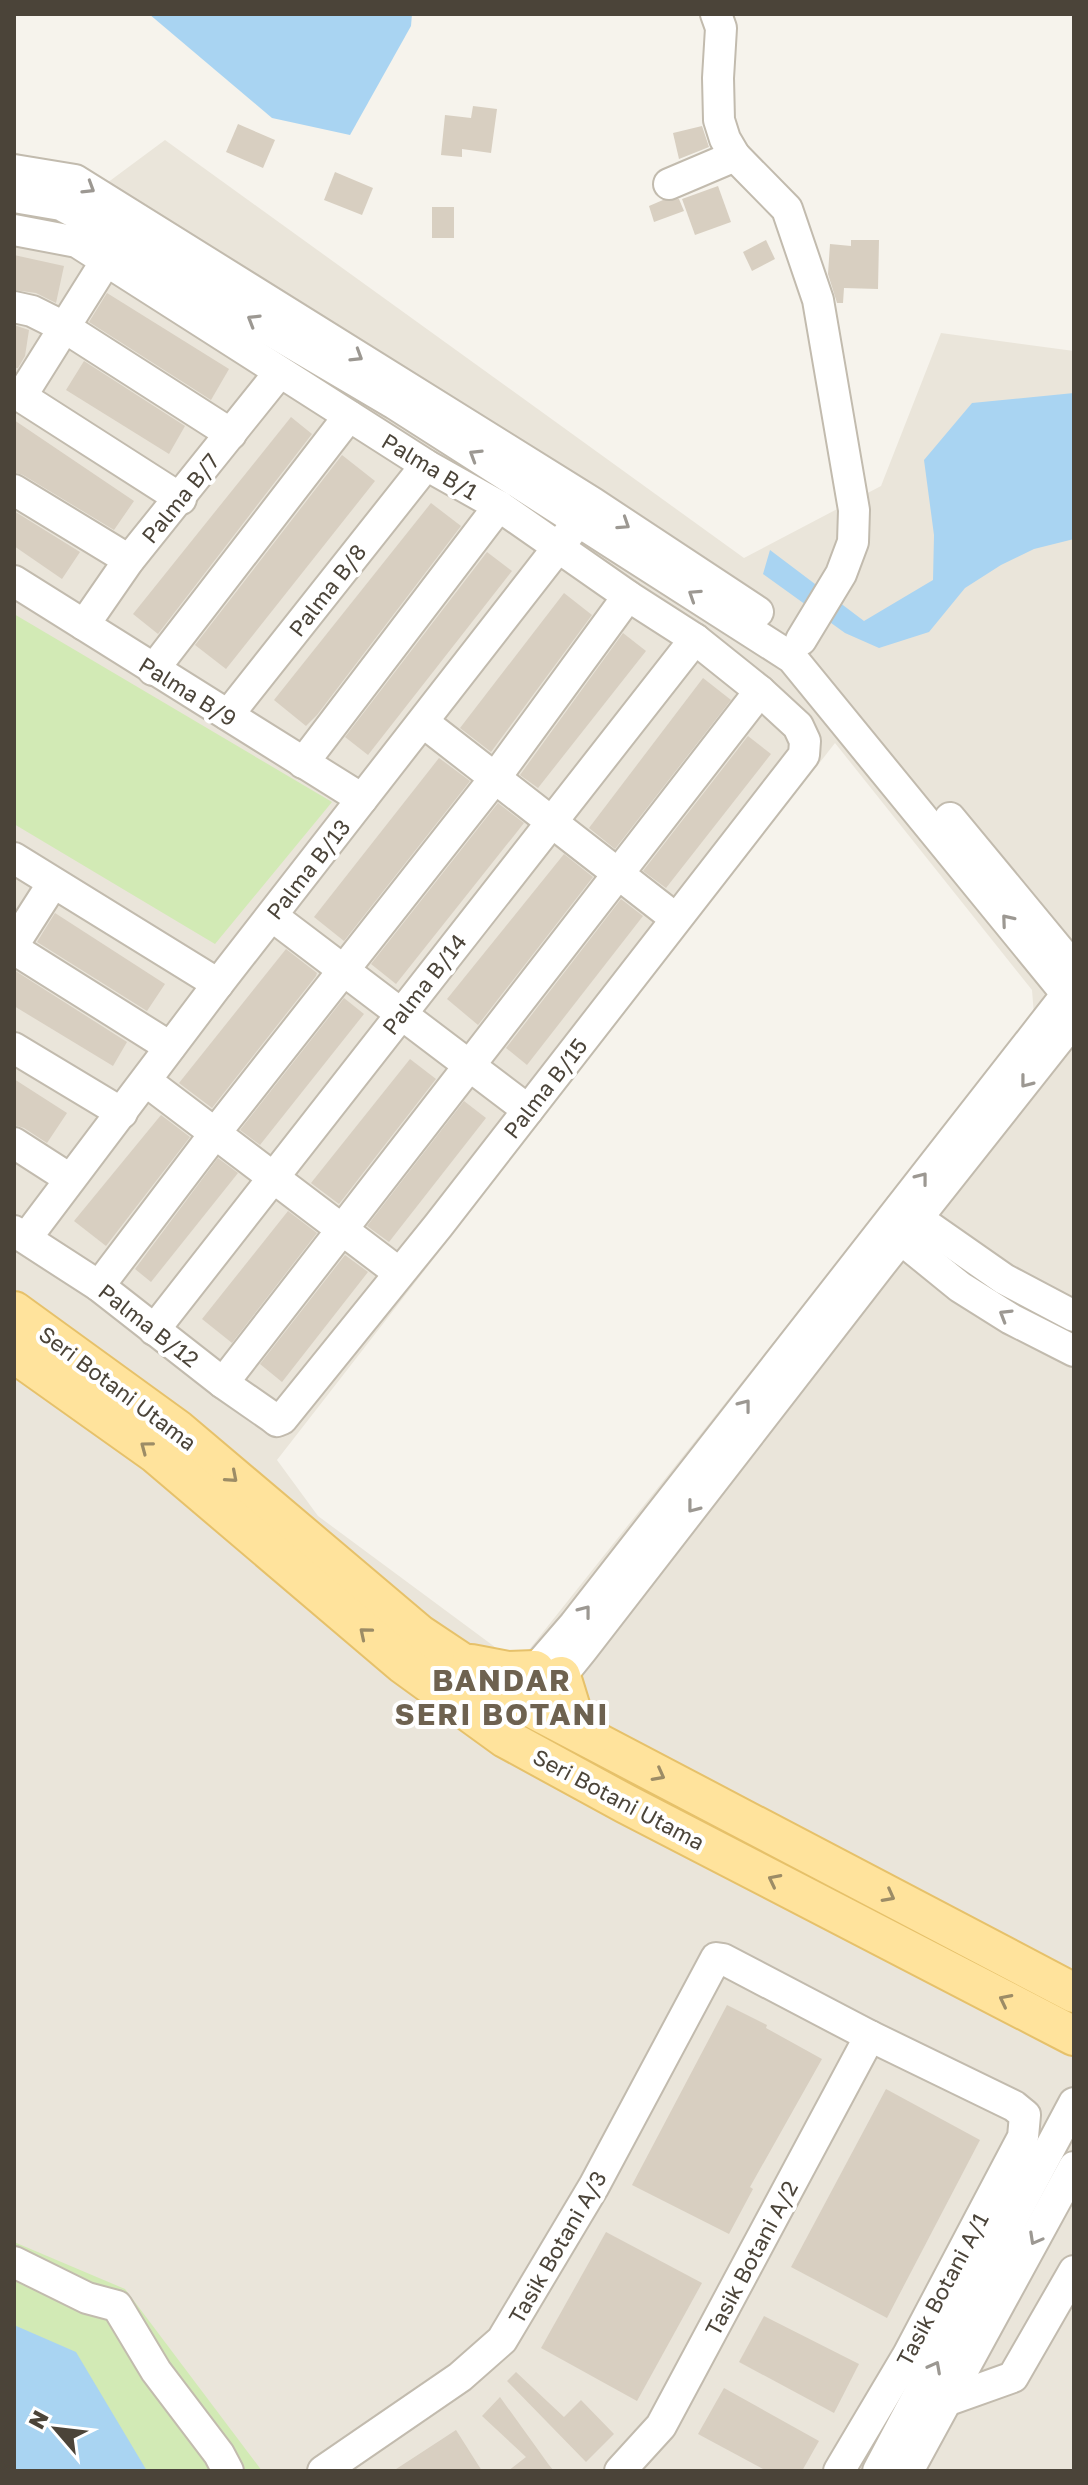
<svg xmlns="http://www.w3.org/2000/svg" width="1088" height="2485" viewBox="0 0 1088 2485" font-family="'Golos Text',sans-serif">
  <style>
    .residential { fill: #eae5da; fill-rule: evenodd }
    .green { fill: #d2eab5 }
    .water { fill: #a9d4f2 }
    .building { fill: #d8cfc1 }
    .lines { fill: none; stroke-linecap: round; stroke-linejoin: round }
    .minor-casing { stroke: #c2bbae; stroke-width: 34 }
    .major-casing { stroke: #e6c16a; stroke-width: 42 }
    .minor { stroke: #fff; stroke-width: 30 }
    .major { stroke: #ffe39c; stroke-width: 38 }
    .oneway { stroke: #9c9892 }
    .oneway2 { stroke: #9c8c66 }
    .labels { text-anchor: middle; dominant-baseline: central; stroke-width: 8; stroke-linejoin: round; paint-order: stroke }
    .street-label { font-size: 22px; fill: #4b4439; stroke: #fff }
    .district-label { font-size: 30px; font-weight: bold; letter-spacing: 2px; fill: #6e6250; stroke: #fff }
  </style>
  <rect width="100%" height="100%" fill="#f6f3ec"/>
  <path class="residential" d="M 165,140 L 744,558 L 881,486 L 941,333 L 1074,351 L 1074,2471 L 14,2471 L 14,152 L 107,183 ZM 835,743 L 1032,990 L 1034,1015 L 524,1656 L 499,1650 L 318,1516 L 277,1460 Z"/>
  <g class="green">
    <path d="M 14,614 L 332,802 L 215,944 L 14,824 Z"/>
    <path d="M 14,2242 L 125,2289 L 262,2471 L 14,2471 Z"/>
  </g>
  <g class="water">
    <path d="M 149,14 L 412,14 L 411,26 L 350,135 L 272,118 Z"/>
    <path d="M 1074,393 L 1074,539 L 1034,549 L 1001,565 L 965,588 L 929,632 L 879,648 L 845,633 L 763,574 L 770,550 L 864,621 L 933,580 L 934,535 L 924,460 L 972,403 Z"/>
    <path d="M 14,2325 L 76,2352 L 147,2471 L 14,2471 Z"/>
  </g>
  <g class="building">
    <path d="M 473,106 L 497,109 L 491,153 L 462,149 L 462,157 L 441,155 L 445,115 L 471,118 Z"/>
    <path d="M 238,124 L 275,140 L 263,168 L 226,152 Z"/>
    <path d="M 702,126 L 709,147 L 679,159 L 673,133 Z"/>
    <path d="M 335,172 L 373,188 L 362,215 L 324,200 Z"/>
    <path d="M 718,186 L 731,222 L 695,235 L 682,199 Z"/>
    <path d="M 679,199 L 684,211 L 654,222 L 649,206 L 663,200 Z"/>
    <rect x="432" y="207" width="22" height="31"/>
    <path d="M 766,240 L 775,259 L 752,271 L 743,252 Z"/>
    <path d="M 851,240 L 879,240 L 878,289 L 844,288 L 843,303 L 837,303 L 828,274 L 830,244 L 851,246 Z"/>
    <path d="M 14,255 L 64,266 L 56,303 L 36,293 L 14,290 Z"/>
    <path d="M 107,293 L 229,369 L 211,400 L 89,322 Z"/>
    <path d="M 14,325 L 29,330 L 25,356 L 18,368 L 14,368 Z"/>
    <path d="M 84,361 L 185,426 L 169,454 L 66,390 Z"/>
    <path d="M 291,417 L 312,434 L 158,634 L 133,614 Z"/>
    <path d="M 14,420 L 134,501 L 114,530 L 23,475 L 14,472 Z"/>
    <path d="M 342,455 L 375,481 L 226,669 L 195,645 Z"/>
    <path d="M 431,503 L 461,526 L 317,715 L 306,726 L 274,700 Z"/>
    <path d="M 14,511 L 80,552 L 62,579 L 14,546 Z"/>
    <path d="M 487,552 L 512,571 L 368,755 L 345,737 Z"/>
    <path d="M 564,593 L 592,615 L 491,752 L 460,728 Z"/>
    <path d="M 623,633 L 646,651 L 538,788 L 520,775 Z"/>
    <path d="M 703,678 L 731,700 L 615,849 L 589,828 Z"/>
    <path d="M 748,736 L 771,754 L 666,888 L 643,871 Z"/>
    <path d="M 439,758 L 470,781 L 344,941 L 314,917 Z"/>
    <path d="M 498,803 L 524,823 L 396,984 L 371,964 Z"/>
    <path d="M 564,854 L 593,877 L 478,1025 L 447,999 Z"/>
    <path d="M 621,899 L 643,916 L 527,1065 L 506,1048 Z"/>
    <path d="M 55,913 L 165,984 L 147,1011 L 37,942 Z"/>
    <path d="M 286,949 L 317,973 L 316,976 L 212,1108 L 179,1083 Z"/>
    <path d="M 14,970 L 127,1042 L 113,1066 L 14,1006 Z"/>
    <path d="M 344,998 L 364,1014 L 260,1145 L 240,1130 Z"/>
    <path d="M 410,1059 L 436,1079 L 339,1204 L 311,1183 Z"/>
    <path d="M 14,1079 L 67,1113 L 47,1143 L 24,1128 L 14,1125 Z"/>
    <path d="M 464,1101 L 486,1118 L 389,1242 L 367,1226 Z"/>
    <path d="M 161,1115 L 190,1137 L 106,1246 L 74,1221 Z"/>
    <path d="M 218,1158 L 238,1173 L 151,1282 L 135,1269 Z"/>
    <path d="M 288,1211 L 317,1233 L 232,1343 L 202,1319 Z"/>
    <path d="M 345,1255 L 368,1272 L 282,1382 L 260,1364 Z"/>
    <path d="M 727,2005 L 767,2025 L 766,2028 L 822,2059 L 750,2187 L 753,2189 L 729,2234 L 632,2185 Z"/>
    <path d="M 886,2089 L 980,2140 L 887,2318 L 791,2267 Z"/>
    <path d="M 606,2232 L 702,2283 L 637,2401 L 541,2348 Z"/>
    <path d="M 764,2316 L 859,2364 L 834,2413 L 739,2362 Z"/>
    <path d="M 516,2372 L 564,2417 L 581,2400 L 614,2434 L 586,2462 L 507,2381 Z"/>
    <path d="M 724,2388 L 819,2441 L 802,2471 L 767,2471 L 698,2434 Z"/>
    <path d="M 500,2397 L 549,2465 L 554,2471 L 508,2471 L 526,2457 L 482,2416 Z"/>
    <path d="M 456,2430 L 482,2471 L 393,2471 L 410,2460 Z"/>
  </g>
  <g class="lines">
    <g class="minor-casing">
      <g id="minor">
        <path d="M 716,14 L 721,28 L 718,78 L 719,120 L 725,139 L 735,156 L 787,209 L 818,300 L 854,510 L 853,542 L 841,574 L 801,640"/>
        <path d="M 14,170 L 75,180 L 593,503 L 758,612"/>
        <path d="M 669,184 L 735,156"/>
        <path d="M 14,197 L 61,205 L 126,240 L 254,321 L 395,404 L 792,658 L 1074,1003"/>
        <path d="M 14,230 L 77,242 L 426,465 L 499,506 L 628,596 L 695,639 L 760,691 L 798,726 L 805,741 L 804,755 L 438,1226 L 282,1419 L 277,1421 L 272,1417 L 223,1383 L 99,1286 L 14,1231"/>
        <path d="M 14,307 L 32,311 L 64,327 L 231,434"/>
        <path d="M 14,392 L 181,499"/>
        <path d="M 22,395 L 106,261"/>
        <path d="M 14,490 L 129,560"/>
        <path d="M 14,581 L 362,799"/>
        <path d="M 84,625 L 129,560 L 279,373"/>
        <path d="M 153,670 L 349,416"/>
        <path d="M 228,715 L 426,465"/>
        <path d="M 423,722 L 675,918"/>
        <path d="M 303,763 L 499,506"/>
        <path d="M 950,818 L 1074,968"/>
        <path d="M 14,858 L 218,984"/>
        <path d="M 272,916 L 528,1110"/>
        <path d="M 14,944 L 53,883"/>
        <path d="M 14,949 L 170,1047"/>
        <path d="M 14,1048 L 122,1113"/>
        <path d="M 146,1081 L 398,1272"/>
        <path d="M 14,1143 L 70,1179"/>
        <path d="M 901,1207 L 1004,1279 L 1074,1316"/>
        <path d="M 886,1227 L 960,1287 L 1011,1319 L 1074,1351"/>
        <path d="M 27,1237 L 218,984 L 570,532"/>
        <path d="M 99,1286 L 216,1132 L 495,778 L 628,596"/>
        <path d="M 154,1330 L 695,639"/>
        <path d="M 223,1383 L 760,691"/>
        <path d="M 545,1689 L 561,1676 L 582,1650 L 877,1269 L 1074,1020"/>
        <path d="M 528,1691 L 535,1670 L 574,1625 L 1074,985"/>
        <path d="M 14,2262 L 87,2298 L 117,2306 L 156,2371 L 219,2454 L 228,2471"/>
        <path d="M 946,2401 L 1013,2377 L 1074,2271"/>
        <path d="M 323,2471 L 460,2377 L 502,2340 L 594,2186 L 716,1958 L 723,1959 L 870,2036 L 1014,2106 L 1025,2115 L 1023,2137 L 908,2355 L 839,2471"/>
        <path d="M 620,2471 L 661,2426 L 870,2036"/>
        <path d="M 878,2471 L 1074,2103"/>
        <path d="M 908,2471 L 1074,2167"/>
      </g>
    </g>
    <g class="major-casing">
      <g id="major">
        <path d="M 14,1311 L 178,1430 L 419,1634 L 524,1704 L 1074,1993"/>
        <path d="M 14,1353 L 156,1454 L 403,1664 L 505,1738 L 626,1804 L 1074,2036"/>
        <path d="M 471,1664 L 508,1671 L 535,1670"/>
        <path d="M 561,1676 L 573,1715 L 590,1738"/>
      </g>
    </g>
    <use href="#minor" class="minor"/>
    <use href="#major" class="major"/>
  </g>
  <defs><path id="oneway-chevron" d="M-2-3.5L2.5 0L-2 3.5" fill="none" stroke-width="1.6" stroke-linecap="round" stroke-linejoin="round" transform="scale(2)"/></defs>
  <g class="oneway">
    <use href="#oneway-chevron" transform="translate(89 188) rotate(32)"/>
    <use href="#oneway-chevron" transform="translate(253 320) rotate(-149)"/>
    <use href="#oneway-chevron" transform="translate(357 356) rotate(32)"/>
    <use href="#oneway-chevron" transform="translate(475 455) rotate(-148)"/>
    <use href="#oneway-chevron" transform="translate(624 524) rotate(33)"/>
    <use href="#oneway-chevron" transform="translate(694 595) rotate(-147)"/>
    <use href="#oneway-chevron" transform="translate(1007 920) rotate(-130)"/>
    <use href="#oneway-chevron" transform="translate(1026 1082) rotate(128)"/>
    <use href="#oneway-chevron" transform="translate(922 1178) rotate(-52)"/>
    <use href="#oneway-chevron" transform="translate(1005 1315) rotate(-149)"/>
    <use href="#oneway-chevron" transform="translate(745 1405) rotate(-52)"/>
    <use href="#oneway-chevron" transform="translate(693 1507) rotate(128)"/>
    <use href="#oneway-chevron" transform="translate(585 1611) rotate(-52)"/>
    <use href="#oneway-chevron" transform="translate(1035 2239) rotate(119)"/>
    <use href="#oneway-chevron" transform="translate(935 2367) rotate(-62)"/>
  </g>
  <g class="oneway2">
    <use href="#oneway-chevron" transform="translate(146 1447) rotate(-143)"/>
    <use href="#oneway-chevron" transform="translate(232 1477) rotate(41)"/>
    <use href="#oneway-chevron" transform="translate(365 1633) rotate(-140)"/>
    <use href="#oneway-chevron" transform="translate(659 1775) rotate(28)"/>
    <use href="#oneway-chevron" transform="translate(774 1880) rotate(-153)"/>
    <use href="#oneway-chevron" transform="translate(889 1896) rotate(28)"/>
    <use href="#oneway-chevron" transform="translate(1005 2000) rotate(-153)"/>
  </g>
  <g class="labels">
    <g class="street-label">
      <text transform="translate(430 466) rotate(31)">Palma B/1</text>
      <text transform="translate(180 498) rotate(-51)">Palma B/7</text>
      <text transform="translate(327 590) rotate(-52)">Palma B/8</text>
      <text transform="translate(188 691) rotate(32)">Palma B/9</text>
      <text transform="translate(308 869) rotate(-52)">Palma B/13</text>
      <text transform="translate(424 984) rotate(-52)">Palma B/14</text>
      <text transform="translate(545 1088) rotate(-52)">Palma B/15</text>
      <text transform="translate(149 1325) rotate(38)">Palma B/12</text>
      <text transform="translate(118 1388) rotate(37)">Seri Botani Utama</text>
      <text transform="translate(619 1799) rotate(28)">Seri Botani Utama</text>
      <text transform="translate(557 2247) rotate(-60)">Tasik Botani A/3</text>
      <text transform="translate(751 2258) rotate(-62)">Tasik Botani A/2</text>
      <text transform="translate(942 2289) rotate(-62)">Tasik Botani A/1</text>
    </g>
    <g class="district-label">
      <text x="502" y="1680">BANDAR<tspan x="502" dy="34">SERI BOTANI</tspan></text>
    </g>
  </g>
  <rect width="1088" height="2485" fill="none" stroke="#4b4439" stroke-width="32"/>
  <g transform="translate(56 2429) rotate(298)" stroke="#ffffff" stroke-width="6" paint-order="stroke">
  <path d="M0-6L14 30L0 20L-14 30Z" fill="#4b4439"/>
  <text y="-12" font-size="22" font-weight="bold" text-anchor="middle" fill="#4b4439">N</text>
  </g>
</svg>
